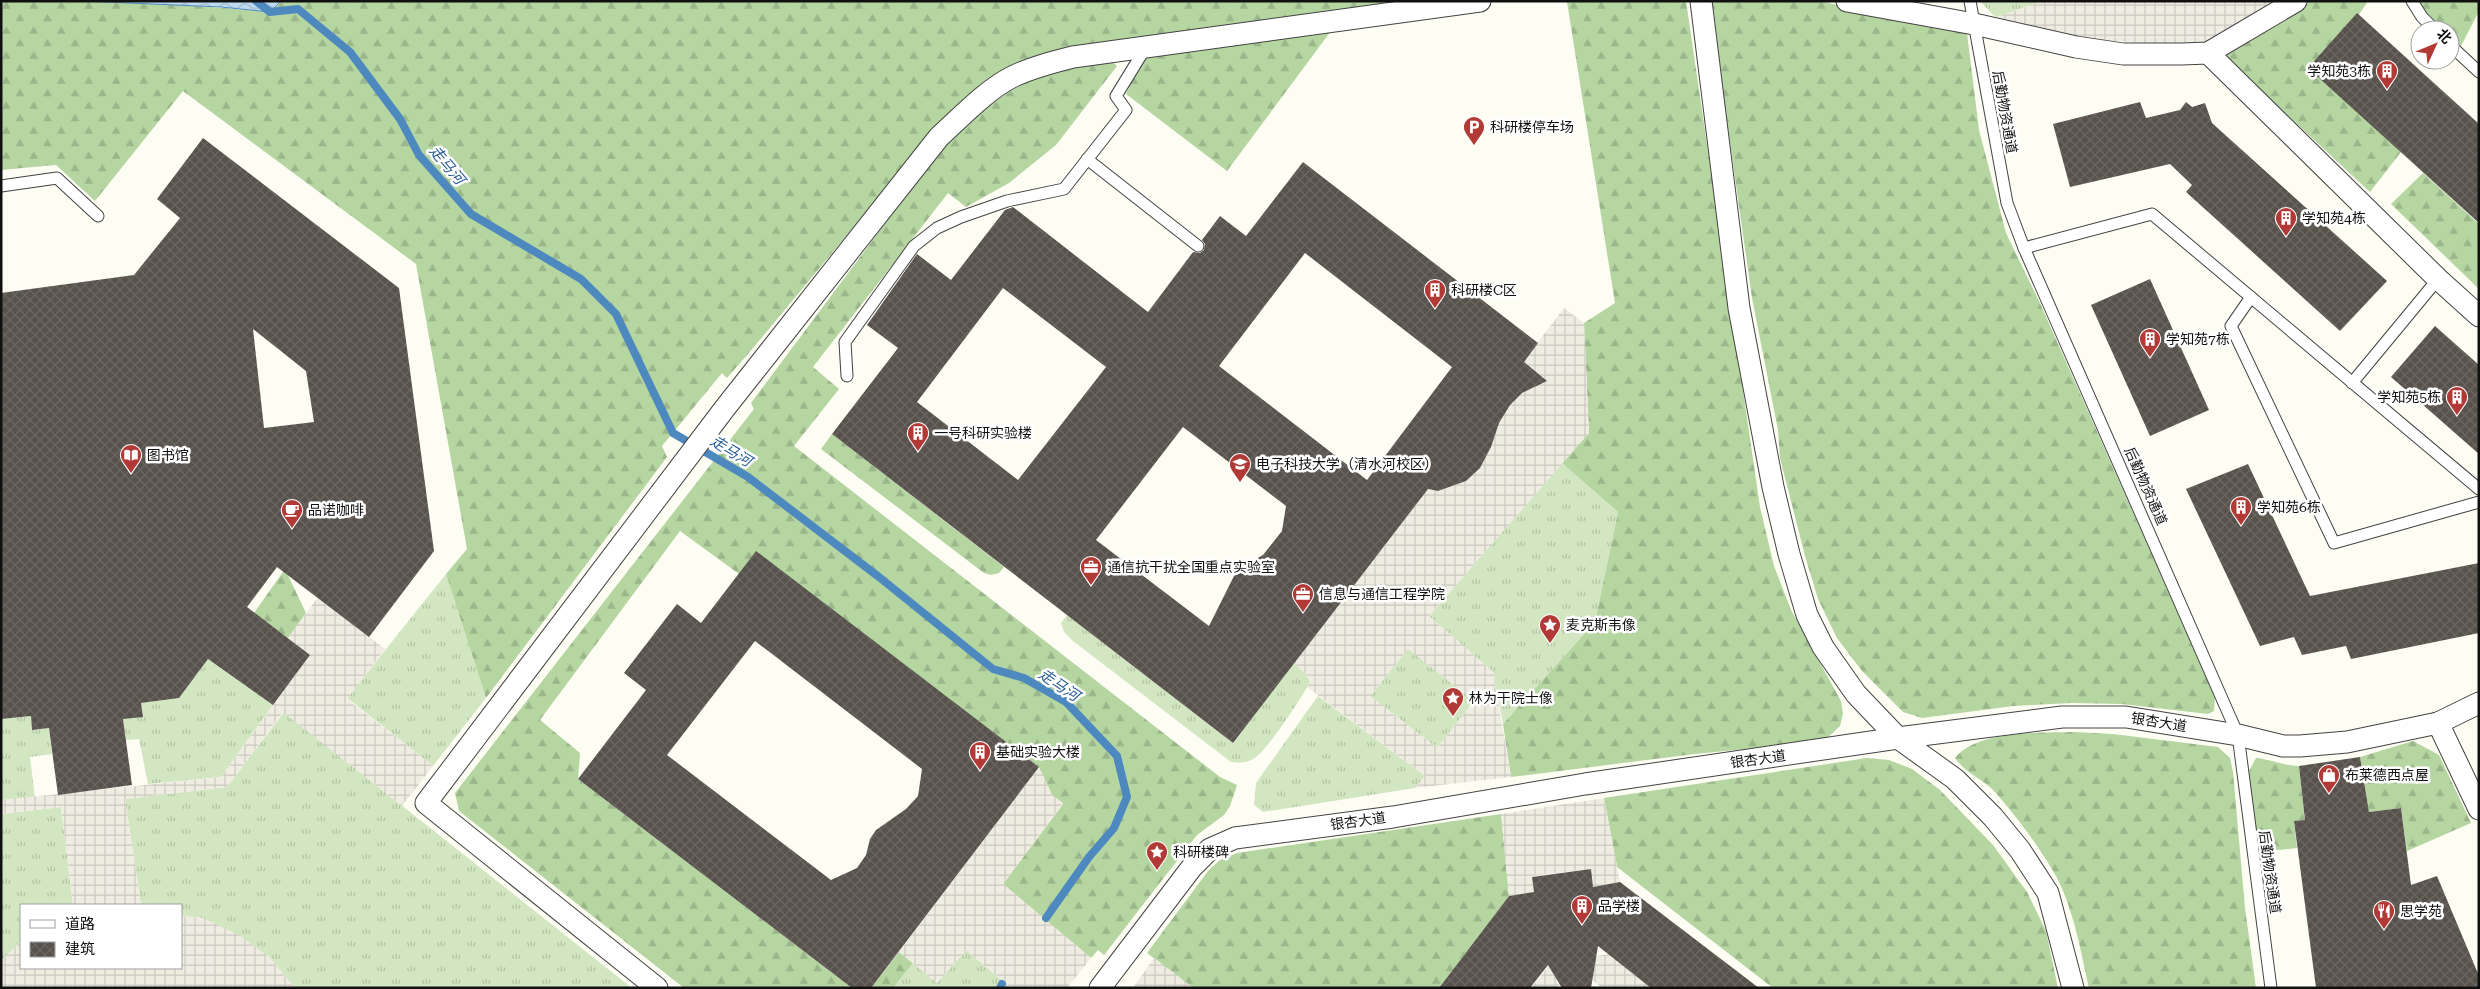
<svg xmlns="http://www.w3.org/2000/svg" width="2480" height="989" viewBox="0 0 2480 989" font-family="'Roboto Serif','Noto Sans SC',serif">
  <style>
    .grass { fill: url(#grass-tufts) }
    .forest { fill: url(#forest-firs) }
    .plaza { fill: url(#plaza-grid); fill-rule: evenodd }
    .water { fill: url(#water-waves); stroke: #4d89bf }
    .lines { fill: none; stroke-linecap: round; stroke-linejoin: round }
    .stream { stroke: #4d89bf; stroke-width: 8 }
    .building { fill: url(#building-cross-hatch); fill-rule: evenodd }
    .lane-casing { stroke: #434343; stroke-width: 13 }
    .street-casing { stroke: #434343; stroke-width: 23 }
    .lane { stroke: #fff; stroke-width: 11 }
    .street { stroke: #fff; stroke-width: 21 }
    .labels { text-anchor: middle; dominant-baseline: central; stroke-width: 5; stroke-linejoin: round; paint-order: stroke }
    .poi-label { font-size: 14px; fill: #101010; stroke: #fff; text-anchor: start }
    .street-label { font-size: 14px; fill: #101010; stroke: #fff }
    .water-label { font-size: 15px; font-style: italic; fill: #265c95; stroke: #fff }
  </style>
  <defs>
    <pattern id="grass-tufts" width="24" height="20" patternUnits="userSpaceOnUse" patternTransform="scale(1.25)"><rect width="24" height="20" fill="#d1e6c1"/><path d="M3 7l-1-3M5 7V3M7 7l1-3M15 17l-1-3M17 17v-4M19 17l1-3" fill="none" stroke="#b2c4a5"/></pattern>
    <pattern id="forest-firs" width="22" height="20" patternUnits="userSpaceOnUse" patternTransform="scale(1.25)"><rect width="22" height="20" fill="#b5d5a1"/><path d="M5 1l3.5 6h-7zM16 11l3.5 6h-7z" fill="#9bb68a"/></pattern>
    <pattern id="plaza-grid" width="8" height="8" patternUnits="userSpaceOnUse" patternTransform="scale(1.25)"><rect width="8" height="8" fill="#efece2"/><path d="M0 4h8M4 0v8" fill="none" stroke="#ccc9c1"/></pattern>
    <pattern id="water-waves" width="16" height="10" patternUnits="userSpaceOnUse" patternTransform="scale(1.25)"><rect width="16" height="10" fill="#bedaf0"/><path d="M0 5q4-4 8 0t8 0" fill="none" stroke="#a2bacd"/></pattern>
    <pattern id="building-cross-hatch" width="8" height="8" patternUnits="userSpaceOnUse" patternTransform="scale(1.25)"><rect width="8" height="8" fill="#58524d"/><path d="M0 0l8 8M0 8l8-8" fill="none" stroke="#6b6662"/></pattern>
  </defs>
  <rect width="100%" height="100%" fill="#fefdf4"/>
  <g class="grass">
    <path d="M 1980,1 L 2043,1 L 1997,17 L 1993,15 Z"/>
    <path d="M 1562,463 L 1618,512 L 1595,622 L 1503,724 L 1493,672 L 1429,616 Z"/>
    <path d="M 446,574 L 486,698 L 433,766 L 347,698 Z"/>
    <path d="M 1067,615 L 1233,743 L 1294,663 L 1306,674 L 1310,682 C 1303,696 1269,747 1257,756 C 1249,763 1241,763 1231,762 L 1073,641 L 1064,632 L 1061,623 Z"/>
    <path d="M 1408,648 L 1474,701 L 1437,748 L 1370,696 Z"/>
    <path d="M 208,659 L 273,705 L 221,777 L 148,784 L 139,739 L 126,740 L 123,719 L 141,703 L 179,698 Z"/>
    <path d="M 1318,696 L 1425,776 L 1415,788 L 1263,812 L 1254,805 L 1256,783 Z"/>
    <path d="M 284,712 L 632,988 L 295,988 L 269,957 L 203,918 L 181,916 L 181,905 L 141,905 L 125,799 L 227,787 Z"/>
    <path d="M 31,716 L 32,730 L 49,728 L 52,754 L 30,757 L 35,798 L 1,800 L 1,719 Z"/>
    <path d="M 61,807 L 73,905 L 21,905 L 21,941 L 1,961 L 1,814 Z"/>
    <path d="M 966,950 L 1011,988 L 893,988 L 913,963 L 937,983 Z"/>
  </g>
  <g class="forest">
    <path d="M 1,1 C 91,1 181,3 270,12 L 281,1 L 1421,1 L 1070,48 L 1035,56 L 1002,73 L 935,129 L 754,347 L 727,378 L 722,373 L 662,446 L 667,457 L 486,698 L 446,574 L 467,549 L 416,264 L 183,91 L 95,201 L 56,165 L 1,170 Z"/>
    <path d="M 1686,1 L 1760,507 L 1774,566 L 1791,610 L 1841,701 L 1843,713 L 1840,726 L 1824,741 L 1695,754 L 1511,777 L 1503,724 L 1595,622 L 1618,512 L 1562,463 L 1589,433 L 1584,323 L 1615,303 L 1567,2 Z"/>
    <path d="M 1710,1 L 1819,1 L 1967,33 L 1979,130 L 2006,233 L 2039,301 L 2215,697 L 2214,711 L 2208,714 L 2122,704 L 2072,703 L 2013,706 L 1922,718 L 1903,712 L 1862,671 L 1837,638 L 1818,599 L 1805,556 L 1780,458 L 1778,430 L 1752,298 Z"/>
    <path d="M 2309,1 L 2368,1 L 2324,68 L 2401,152 L 2370,192 L 2222,54 Z"/>
    <path d="M 2419,1 L 2479,1 L 2479,11 L 2461,46 L 2450,38 L 2450,30 L 2441,30 L 2429,18 Z"/>
    <path d="M 1331,31 L 1227,171 L 1126,94 L 1144,56 Z"/>
    <path d="M 1110,60 L 1117,66 L 1056,145 L 1009,183 L 966,207 L 948,193 L 813,367 L 839,389 L 794,446 L 1220,777 L 1237,785 L 1230,806 L 1224,815 L 1197,835 L 1104,955 L 1098,950 L 1091,958 L 1003,884 L 1063,804 L 1052,795 L 1039,767 L 739,574 L 680,531 L 540,720 L 580,753 L 578,779 L 852,988 L 684,988 L 459,811 L 455,793 L 754,409 L 751,403 L 943,146 C 974,117 1006,88 1046,74 C 1067,68 1089,64 1110,60 Z"/>
    <path d="M 2423,173 L 2479,224 L 2479,289 L 2391,204 Z"/>
    <path d="M 832,434 L 1004,567 L 999,573 L 991,575 L 984,573 L 821,449 Z"/>
    <path d="M 285,569 L 306,613 L 288,638 L 254,613 Z"/>
    <path d="M 2074,732 L 2113,734 L 2218,747 L 2230,758 L 2233,772 L 2245,908 L 2256,988 L 2089,988 C 2081,952 2074,911 2057,878 C 2042,850 2016,816 1995,792 C 1983,779 1965,773 1955,758 C 1976,730 2042,733 2074,732 Z"/>
    <path d="M 2413,741 L 2439,755 L 2471,823 L 2407,851 L 2401,808 L 2369,812 L 2360,757 Z"/>
    <path d="M 1867,758 L 1889,760 L 1912,769 L 1940,790 L 1993,845 L 2027,892 L 2046,931 L 2058,988 L 1773,988 L 1617,867 L 1604,798 Z"/>
    <path d="M 2256,758 C 2271,759 2283,766 2299,766 L 2305,820 L 2294,822 L 2297,848 L 2259,852 L 2247,775 Z"/>
    <path d="M 1501,814 L 1509,896 L 1439,988 L 1193,988 L 1147,953 L 1208,871 L 1220,860 L 1237,853 Z"/>
    <path d="M 899,952 L 913,963 L 893,988 L 871,988 Z"/>
  </g>
  <g class="plaza">
    <path d="M 2043,1 L 2283,1 L 2242,29 L 2196,46 L 2079,39 L 1997,17 Z"/>
    <path d="M 1564,308 L 1584,323 L 1589,433 L 1429,616 L 1493,672 L 1511,777 L 1415,788 L 1425,776 L 1307,687 L 1310,682 L 1306,674 L 1294,663 L 1409,514 L 1424,489 L 1438,491 L 1466,481 L 1480,468 L 1491,447 L 1514,374 ZM 1408,649 L 1474,701 L 1437,748 L 1370,696 Z"/>
    <path d="M 318,597 L 385,649 L 347,699 L 433,766 L 402,806 L 283,712 L 227,787 L 125,799 L 141,905 L 73,905 L 61,807 L 1,814 L 1,800 L 221,777 L 310,655 L 288,638 Z"/>
    <path d="M 1039,767 L 1052,795 L 1063,803 L 1003,884 L 1091,958 L 1067,988 L 1011,988 L 966,950 L 937,983 L 899,952 Z"/>
    <path d="M 1604,798 L 1620,882 L 1593,887 L 1590,869 L 1532,876 L 1534,892 L 1509,896 L 1501,814 Z"/>
    <path d="M 181,916 L 203,918 L 239,935 L 269,957 L 295,988 L 1,988 L 1,961 L 21,941 L 21,968 L 181,968 Z"/>
    <path d="M 1609,954 L 1651,988 L 1602,988 L 1592,980 L 1590,957 Z"/>
    <path d="M 1154,958 L 1174,973 L 1193,988 L 1133,988 Z"/>
    <path d="M 1550,964 L 1560,984 L 1557,988 L 1531,988 Z"/>
  </g>
  <path class="water" d="M 83,1 L 281,1 L 270,12 L 221,7 Z"/>
  <g class="lines">
    <g class="stream">
      <path d="M 256,1 L 270,12 L 298,9 L 350,52 L 400,119 L 419,155 L 471,214 L 581,279 L 616,314 L 673,433 L 748,477 L 879,577 L 993,669 L 1024,678 L 1066,702 L 1117,756 L 1127,797 L 1114,828 L 1089,857 L 1046,918"/>
      <path d="M 1000,988 L 1002,984"/>
    </g>
  </g>
  <g class="building">
    <path d="M 2357,13 L 2479,124 L 2479,223 L 2308,68 Z"/>
    <path d="M 2140,102 L 2146,118 L 2180,110 L 2186,102 L 2192,107 L 2205,103 L 2212,123 L 2387,281 L 2340,331 L 2186,192 L 2192,185 L 2170,164 L 2070,187 L 2053,124 Z"/>
    <path d="M 203,138 L 399,288 L 434,551 L 369,637 L 277,567 L 247,607 L 310,655 L 273,705 L 208,659 L 179,698 L 141,703 L 143,717 L 123,719 L 132,785 L 58,795 L 49,728 L 32,730 L 31,716 L 1,719 L 1,293 L 134,275 L 180,218 L 157,199 ZM 253,329 L 306,371 L 314,422 L 264,428 Z"/>
    <path d="M 1303,162 L 1538,343 L 1524,362 L 1547,381 L 1522,393 L 1510,405 L 1499,423 L 1491,447 L 1480,468 L 1466,481 L 1438,491 L 1428,489 L 1233,743 L 832,434 L 898,348 L 867,325 L 917,254 L 951,280 L 1005,210 L 1013,207 L 1148,312 L 1193,252 L 1200,253 L 1204,250 L 1205,244 L 1202,240 L 1220,216 L 1246,236 ZM 1305,253 L 1452,367 L 1367,480 L 1219,366 ZM 1003,288 L 1106,367 L 1018,480 L 917,402 ZM 1183,427 L 1286,506 L 1282,531 L 1263,555 L 1245,565 L 1235,574 L 1209,626 L 1096,540 Z"/>
    <path d="M 2150,279 L 2209,410 L 2150,436 L 2091,305 Z"/>
    <path d="M 2435,326 L 2479,365 L 2479,454 L 2391,377 Z"/>
    <path d="M 2248,464 L 2310,596 L 2479,563 L 2479,633 L 2351,659 L 2346,646 L 2302,655 L 2294,637 L 2260,646 L 2186,489 Z"/>
    <path d="M 756,551 L 1039,767 L 871,988 L 852,988 L 578,779 L 646,690 L 624,673 L 677,604 L 701,623 ZM 755,641 L 922,769 L 918,796 L 906,809 L 876,830 L 870,839 L 866,855 L 857,868 L 831,880 L 667,755 Z"/>
    <path d="M 2360,757 L 2369,812 L 2401,808 L 2411,885 L 2437,876 L 2479,976 L 2479,988 L 2316,988 L 2294,821 L 2305,820 L 2299,766 Z"/>
    <path d="M 1591,869 L 1593,887 L 1620,882 L 1759,988 L 1651,988 L 1598,946 L 1591,988 L 1562,988 L 1548,965 L 1530,988 L 1439,988 L 1509,896 L 1534,892 L 1532,877 Z"/>
  </g>
  <g class="lines">
    <g class="lane-casing">
      <g id="lane">
        <path d="M 1970,1 L 2007,203 L 2024,248 L 2238,735 L 2271,988"/>
        <path d="M 2412,1 L 2422,17 L 2435,30"/>
        <path d="M 2450,45 L 2479,72"/>
        <path d="M 1087,159 L 1198,246"/>
        <path d="M 1,186 L 57,178 L 98,216"/>
        <path d="M 2024,248 L 2152,214 L 2479,489"/>
        <path d="M 2251,297 L 2231,326 L 2334,543 L 2479,502"/>
        <path d="M 847,376 L 845,342 L 914,246 L 937,228 L 961,217 L 1007,201 L 1064,189 L 1126,110 L 1116,96 L 1146,47"/>
        <path d="M 2352,383 L 2438,279"/>
      </g>
    </g>
    <g class="street-casing">
      <g id="street">
        <path d="M 1701,1 L 1739,308 L 1773,487 L 1789,554 L 1807,615 L 1823,647 L 1856,694 L 1898,738 L 1955,779 L 1993,817 L 2020,850 L 2048,893 L 2073,988"/>
        <path d="M 1847,1 L 1974,24 L 2076,47 L 2123,54 L 2182,54 L 2208,53 L 2296,1"/>
        <path d="M 2208,53 L 2438,279 L 2479,316"/>
        <path d="M 2438,723 L 2479,809"/>
        <path d="M 657,988 L 426,803 L 725,408 L 939,137 C 961,117 987,89 1014,76 C 1033,67 1053,62 1073,57 L 1480,1"/>
        <path d="M 1100,988 L 1192,867 L 1210,849 L 1235,838 L 1393,817 L 1585,784 L 1898,738 L 2062,717 L 2126,717 L 2238,735 L 2283,746 L 2300,746 L 2347,742 L 2438,723 L 2479,703"/>
      </g>
    </g>
    <use href="#lane" class="lane"/>
    <use href="#street" class="street"/>
  </g>
  <defs>
    <g id="building-pin" transform="scale(1.125)"><path d="M0 17L-7.5 6A9.5 9.5 0 1 1 7.5 6Z" fill="#b23a36" stroke="#fff"/><path d="M-4-6H4V6H1V3H-1V6H-4ZM-2.5-4.3h1.7v1.8h-1.7ZM.8-4.3h1.7v1.8H.8ZM-2.5-1h1.7V.8h-1.7ZM.8-1h1.7V.8H.8Z" fill="#fff"/></g>
    <g id="parking-pin" transform="scale(1.125)"><path d="M0 17L-7.5 6A9.5 9.5 0 1 1 7.5 6Z" fill="#b23a36" stroke="#fff"/><path d="M-3.5-5.5H1a3.5 3.5 0 0 1 0 7H-1V5.5H-3.5ZM-1-3.4V-.6H.8a1.4 1.4 0 0 0 0-2.8Z" fill="#fff"/></g>
    <g id="library-pin" transform="scale(1.125)"><path d="M0 17L-7.5 6A9.5 9.5 0 1 1 7.5 6Z" fill="#b23a36" stroke="#fff"/><path d="M-6-4Q-3-5.5-.7-3.5V5Q-3 3-6 4ZM6-4Q3-5.5 .7-3.5V5Q3 3 6 4Z" fill="#fff"/></g>
    <g id="university-pin" transform="scale(1.125)"><path d="M0 17L-7.5 6A9.5 9.5 0 1 1 7.5 6Z" fill="#b23a36" stroke="#fff"/><path d="M0-5L7-2L0 1L-7-2ZM-4 1L0 2.5L4 1V4Q0 6-4 4Z" fill="#fff"/></g>
    <g id="cafe-pin" transform="scale(1.125)"><path d="M0 17L-7.5 6A9.5 9.5 0 1 1 7.5 6Z" fill="#b23a36" stroke="#fff"/><path d="M-5.5-4.5H6V0H3Q3 3.5 0 3.5H-2.5Q-5.5 3.5-5.5 0ZM3-3.2v2h1.7v-2ZM-6 4.5H4V6H-6Z" fill="#fff"/></g>
    <g id="office-pin" transform="scale(1.125)"><path d="M0 17L-7.5 6A9.5 9.5 0 1 1 7.5 6Z" fill="#b23a36" stroke="#fff"/><path d="M-6-3h4V-5.5h4V-3h4V5H-6ZM-1-4.5V-3h2v-1.5ZM-6 0V1H6V0Z" fill="#fff"/></g>
    <g id="sight-pin" transform="scale(1.125)"><path d="M0 17L-7.5 6A9.5 9.5 0 1 1 7.5 6Z" fill="#b23a36" stroke="#fff"/><path d="M0-6L1.8-2.2L6-1.7L2.9 1.2L3.7 5.4L0 3.3L-3.7 5.4L-2.9 1.2L-6-1.7L-1.8-2.2Z" fill="#fff"/></g>
    <g id="shop-pin" transform="scale(1.125)"><path d="M0 17L-7.5 6A9.5 9.5 0 1 1 7.5 6Z" fill="#b23a36" stroke="#fff"/><path d="M-5-2.5h2.3a2.7 3.5 0 0 1 5.4 0H5L5.5 6h-11ZM-1.5-2.5h3a1.5 2.3 0 0 0-3 0Z" fill="#fff"/></g>
    <g id="restaurant-pin" transform="scale(1.125)"><path d="M0 17L-7.5 6A9.5 9.5 0 1 1 7.5 6Z" fill="#b23a36" stroke="#fff"/><path d="M-5-6h1v4h1v-4h1v4h1v-4h1v5L-1.5 .5V6h-2V.5L-5-1ZM5-6V6H3V1.5H1.5Q1.5-4 5-6Z" fill="#fff"/></g>
  </defs>
  <g fill-rule="evenodd">
    <use href="#building-pin" x="2387" y="71"/>
    <use href="#parking-pin" x="1474" y="127"/>
    <use href="#building-pin" x="2286" y="218"/>
    <use href="#building-pin" x="1435" y="290"/>
    <use href="#building-pin" x="2150" y="339"/>
    <use href="#building-pin" x="2457" y="397"/>
    <use href="#building-pin" x="918" y="433"/>
    <use href="#library-pin" x="131" y="455"/>
    <use href="#university-pin" x="1240" y="464"/>
    <use href="#building-pin" x="2241" y="507"/>
    <use href="#cafe-pin" x="292" y="510"/>
    <use href="#office-pin" x="1091" y="567"/>
    <use href="#office-pin" x="1303" y="594"/>
    <use href="#sight-pin" x="1550" y="625"/>
    <use href="#sight-pin" x="1453" y="698"/>
    <use href="#building-pin" x="980" y="752"/>
    <use href="#shop-pin" x="2329" y="775"/>
    <use href="#sight-pin" x="1157" y="852"/>
    <use href="#building-pin" x="1582" y="906"/>
    <use href="#restaurant-pin" x="2384" y="911"/>
  </g>
  <g class="labels">
    <g class="poi-label">
      <text x="2371" y="71" text-anchor="end">学知苑3栋</text>
      <text x="1490" y="127">科研楼停车场</text>
      <text x="2302" y="218">学知苑4栋</text>
      <text x="1451" y="290">科研楼C区</text>
      <text x="2166" y="339">学知苑7栋</text>
      <text x="2441" y="397" text-anchor="end">学知苑5栋</text>
      <text x="934" y="433">一号科研实验楼</text>
      <text x="147" y="455">图书馆</text>
      <text x="1256" y="464">电子科技大学（清水河校区）</text>
      <text x="2257" y="507">学知苑6栋</text>
      <text x="308" y="510">品诺咖啡</text>
      <text x="1107" y="567">通信抗干扰全国重点实验室</text>
      <text x="1319" y="594">信息与通信工程学院</text>
      <text x="1566" y="625">麦克斯韦像</text>
      <text x="1469" y="698">林为干院士像</text>
      <text x="996" y="752">基础实验大楼</text>
      <text x="2345" y="775">布莱德西点屋</text>
      <text x="1173" y="852">科研楼碑</text>
      <text x="1598" y="906">品学楼</text>
      <text x="2400" y="911">思学苑</text>
    </g>
    <g class="street-label">
      <text transform="translate(2005 112) rotate(80)">后勤物资通道</text>
      <text transform="translate(2146 486) rotate(66)">后勤物资通道</text>
      <text transform="translate(2159 722) rotate(9)">银杏大道</text>
      <text transform="translate(1758 759) rotate(-8)">银杏大道</text>
      <text transform="translate(1358 821) rotate(-8)">银杏大道</text>
      <text transform="translate(2270 872) rotate(82)">后勤物资通道</text>
    </g>
    <g class="water-label">
      <text transform="translate(447 165) rotate(50)">走马河</text>
      <text transform="translate(731 451) rotate(31)">走马河</text>
      <text transform="translate(1059 685) rotate(34)">走马河</text>
    </g>
  </g>
  <rect width="2480" height="989" fill="none" stroke="#101010" stroke-width="5"/>
  <rect x="20" y="904" width="162" height="65" fill="#ffffff" stroke="#9f9f9f"/>
  <rect x="30" y="920" width="25" height="8" fill="#ffffff" stroke="#9f9f9f"/>
  <text x="65" y="929" font-size="15" fill="#101010">道路</text>
  <rect x="30" y="942" width="25" height="15" fill="url(#building-cross-hatch)" stroke="#9f9f9f"/>
  <text x="65" y="954" font-size="15" fill="#101010">建筑</text>
  <g transform="translate(2435 45) rotate(46)"><circle r="24" fill="#ffffff" stroke="#9f9f9f"/>
  <path d="M0-4L9 19L0 12L-9 19Z" fill="#b23a36"/>
  <text y="-8" font-size="14" font-weight="bold" text-anchor="middle" fill="#101010">北</text>
  </g>
</svg>
